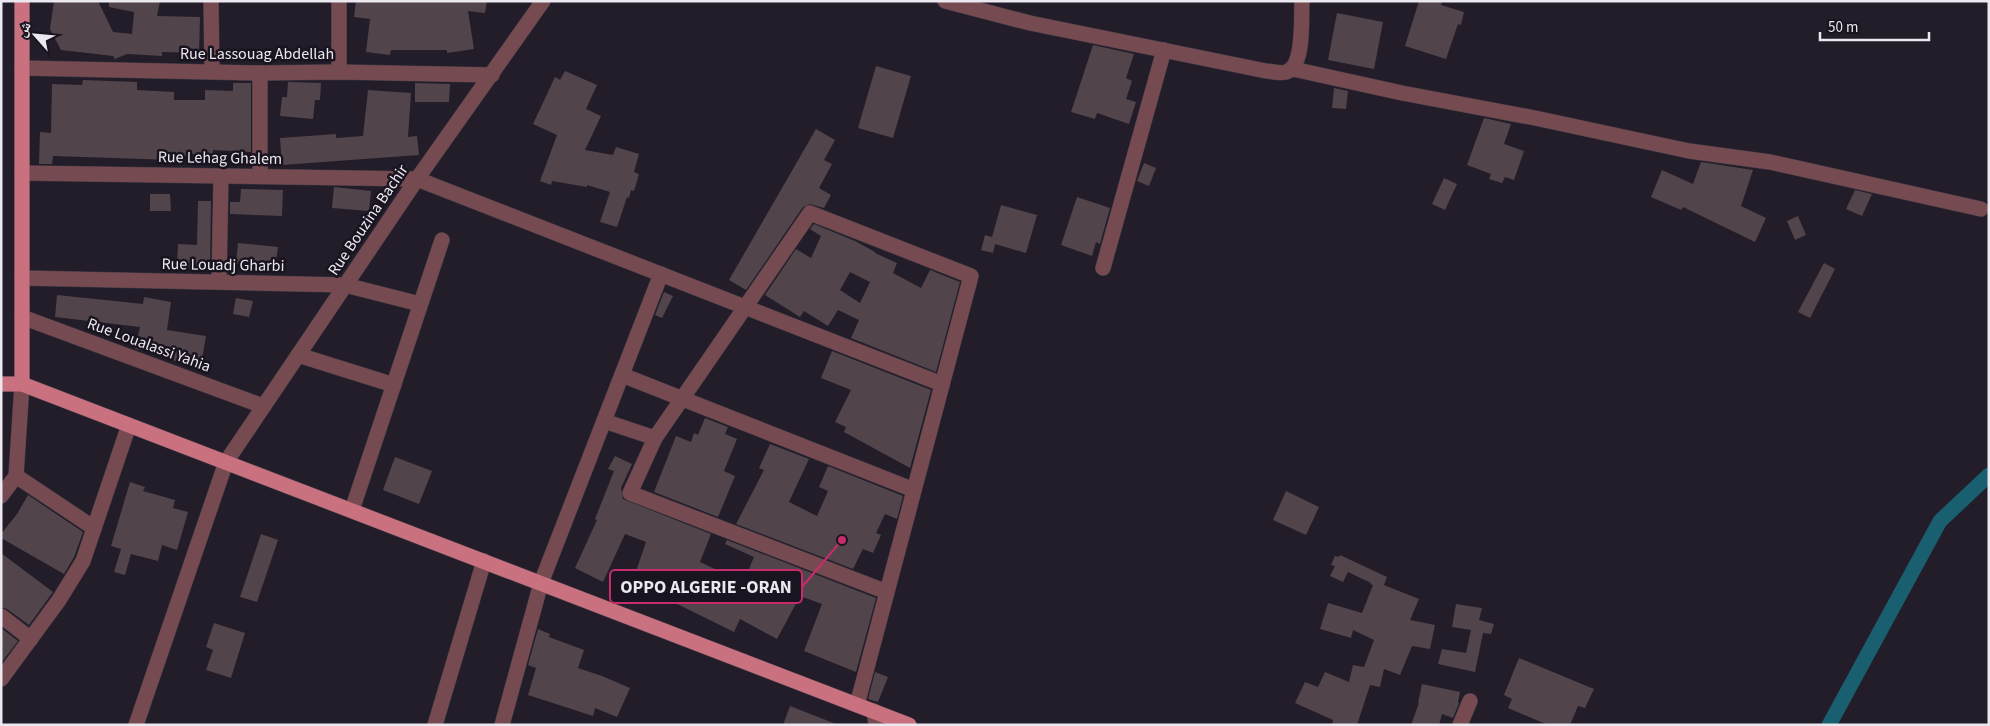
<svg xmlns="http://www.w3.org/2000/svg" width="1990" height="726" viewBox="0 0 1990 726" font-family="'Source Sans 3','Noto Naskh Arabic',sans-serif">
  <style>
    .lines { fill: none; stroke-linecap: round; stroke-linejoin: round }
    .canal { stroke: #195f70; stroke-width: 15 }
    .building { fill: #52444b; fill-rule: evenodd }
    .minor-casing { stroke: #3e3945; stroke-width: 16 }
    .major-casing { stroke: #3e3945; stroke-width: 16 }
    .minor { stroke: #754a50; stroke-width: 15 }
    .major { stroke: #ca7180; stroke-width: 15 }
    .labels { text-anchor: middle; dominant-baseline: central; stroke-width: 5; stroke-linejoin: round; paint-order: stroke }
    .street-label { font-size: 16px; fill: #ece8f0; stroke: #19141f }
    .leader { fill: none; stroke: #c62d6a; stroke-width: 2 }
    .callout-dot { fill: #c62d6a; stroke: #19141f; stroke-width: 2 }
    .callout { fill: #19141f; stroke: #c62d6a; stroke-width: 2 }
    .callout-label { font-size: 18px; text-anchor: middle; font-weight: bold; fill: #ece8f0 }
  </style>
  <rect width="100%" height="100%" fill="#221d29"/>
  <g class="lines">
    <path class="canal" d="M 1829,725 L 1940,521 L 1989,475"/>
  </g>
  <g class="building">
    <path d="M 54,1 L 98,1 L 113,32 L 132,34 L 134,12 L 109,7 L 109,1 L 160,1 L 157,16 L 200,17 L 199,53 L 162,52 L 162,56 L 127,54 L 115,59 L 113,56 L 61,50 L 50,29 Z"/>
    <path d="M 356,1 L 487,1 L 485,13 L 468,11 L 474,49 L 447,53 L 447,50 L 391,50 L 390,55 L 366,52 L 370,19 L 354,17 Z"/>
    <path d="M 1419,1 L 1442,1 L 1441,5 L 1464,12 L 1461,25 L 1458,24 L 1446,59 L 1405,46 Z"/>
    <path d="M 1337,13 L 1383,22 L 1374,69 L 1328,60 Z"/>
    <path d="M 1093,45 L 1134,54 L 1126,78 L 1132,81 L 1126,99 L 1136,102 L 1129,124 L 1097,113 L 1095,119 L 1071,112 Z"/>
    <path d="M 876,66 L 911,76 L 893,138 L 858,128 Z"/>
    <path d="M 565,71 L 597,85 L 586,109 L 601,116 L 585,150 L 613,155 L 616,147 L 639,154 L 634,172 L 639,174 L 634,191 L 631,190 L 629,198 L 627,197 L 617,227 L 600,222 L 610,192 L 587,185 L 587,187 L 552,181 L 551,185 L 540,181 L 557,135 L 533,124 L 555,77 L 560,80 Z"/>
    <path d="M 83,80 L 137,82 L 137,90 L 174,92 L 174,100 L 205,100 L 205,90 L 233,91 L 233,83 L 251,83 L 251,152 L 213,150 L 213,154 L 186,154 L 186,156 L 174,156 L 174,160 L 53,156 L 52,164 L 39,164 L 40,132 L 51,133 L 52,84 L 82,85 Z"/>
    <path d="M 288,82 L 321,83 L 320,100 L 315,100 L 313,119 L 280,116 L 282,97 L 287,97 Z"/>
    <path d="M 415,83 L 450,84 L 449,102 L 415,102 Z"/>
    <path d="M 1334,88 L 1348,91 L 1346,109 L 1332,108 Z"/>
    <path d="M 368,90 L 411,93 L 408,137 L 417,136 L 419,155 L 282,165 L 280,138 L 336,134 L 336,138 L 363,136 Z"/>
    <path d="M 1484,118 L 1511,124 L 1504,144 L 1524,151 L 1514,180 L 1505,177 L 1502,183 L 1489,179 L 1491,174 L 1467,165 Z"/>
    <path d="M 816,129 L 835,140 L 824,160 L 832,164 L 819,188 L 831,195 L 824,208 L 810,204 L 803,207 L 746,290 L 729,280 Z"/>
    <path d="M 1701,162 L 1753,170 L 1741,206 L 1766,218 L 1755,242 L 1683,207 L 1681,210 L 1651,197 L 1662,170 L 1693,184 Z"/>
    <path d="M 1144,163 L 1156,168 L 1149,186 L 1137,181 Z"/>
    <path d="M 1444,178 L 1457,184 L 1445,210 L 1432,204 Z"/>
    <path d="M 334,187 L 371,191 L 369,211 L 332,208 Z"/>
    <path d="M 241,189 L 283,190 L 282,216 L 230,214 L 230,202 L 240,202 Z"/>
    <path d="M 1855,190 L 1872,194 L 1862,216 L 1846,209 Z"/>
    <path d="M 150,194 L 170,194 L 171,211 L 150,211 Z"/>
    <path d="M 1077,197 L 1110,208 L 1100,244 L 1096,242 L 1092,256 L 1061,245 Z"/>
    <path d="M 198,201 L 211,201 L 210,268 L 177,268 L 178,244 L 197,245 Z"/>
    <path d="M 1001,205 L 1037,215 L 1026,253 L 995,244 L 993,253 L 981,250 L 985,235 L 992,237 Z"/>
    <path d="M 1798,216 L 1806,235 L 1795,240 L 1787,221 Z"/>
    <path d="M 814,224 L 855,241 L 875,252 L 875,253 L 897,263 L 893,273 L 921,288 L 930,270 L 960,282 L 936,372 L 851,338 L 859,320 L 838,310 L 828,326 L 804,311 L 800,317 L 765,295 L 796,249 L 811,258 L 821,236 L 810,229 ZM 850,272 L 870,282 L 860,303 L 840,290 Z"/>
    <path d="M 238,243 L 278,247 L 275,268 L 236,264 Z"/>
    <path d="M 1824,263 L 1835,269 L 1810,318 L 1798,312 Z"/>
    <path d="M 664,292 L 673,296 L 662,318 L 655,315 Z"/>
    <path d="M 57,295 L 143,304 L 144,297 L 171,302 L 167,330 L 206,336 L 202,359 L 193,357 L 192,363 L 174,361 L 174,357 L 135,349 L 140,327 L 55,317 Z"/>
    <path d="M 236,298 L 253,301 L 249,317 L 233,314 Z"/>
    <path d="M 832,351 L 931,390 L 910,468 L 844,432 L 846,427 L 835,422 L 851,390 L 821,378 Z"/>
    <path d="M 705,418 L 728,427 L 725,434 L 737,439 L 724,471 L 735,476 L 718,517 L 654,492 L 676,436 L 691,442 L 694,433 L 698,435 Z"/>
    <path d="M 770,444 L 809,459 L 789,502 L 817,516 L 828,491 L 819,487 L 828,466 L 903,496 L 897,519 L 885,514 L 876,533 L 881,535 L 873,553 L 863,549 L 853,569 L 736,524 L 764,470 L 759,468 Z"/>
    <path d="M 615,456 L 632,464 L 621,488 L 623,499 L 711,534 L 700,562 L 721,572 L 717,583 L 756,602 L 769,579 L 748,571 L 754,557 L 725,544 L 727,540 L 876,598 L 856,672 L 804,651 L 822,604 L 800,596 L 777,639 L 740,619 L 734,632 L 657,594 L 659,590 L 633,580 L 646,542 L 625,534 L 603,582 L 575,568 L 597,520 L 595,519 L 614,471 L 608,469 Z"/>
    <path d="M 395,457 L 432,471 L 419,504 L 383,490 Z"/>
    <path d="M 130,482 L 145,487 L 143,491 L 175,500 L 173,508 L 188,512 L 177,550 L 162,545 L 158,561 L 131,554 L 125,575 L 114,572 L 121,549 L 111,546 Z"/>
    <path d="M 1286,491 L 1319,507 L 1306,535 L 1273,520 Z"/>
    <path d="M 28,495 L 83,532 L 74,557 L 64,574 L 1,538 L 1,534 L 17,514 Z"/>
    <path d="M 261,534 L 278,540 L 257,602 L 240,597 Z"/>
    <path d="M 1,553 L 53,592 L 29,625 L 7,609 L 1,607 Z"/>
    <path d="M 1340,555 L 1387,577 L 1384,585 L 1419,599 L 1410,620 L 1435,625 L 1430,649 L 1412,646 L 1400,675 L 1384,669 L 1380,687 L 1370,685 L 1357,725 L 1332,725 L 1333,720 L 1295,703 L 1305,682 L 1318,687 L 1325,672 L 1349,682 L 1353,665 L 1364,667 L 1374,640 L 1353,630 L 1351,638 L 1320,629 L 1328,603 L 1362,613 L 1373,585 L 1370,584 L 1371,583 L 1348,572 L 1343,582 L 1330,576 L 1335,566 L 1331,565 L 1335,556 L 1339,557 Z"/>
    <path d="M 1456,604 L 1482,608 L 1479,620 L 1494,624 L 1491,634 L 1483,633 L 1475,672 L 1438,664 L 1442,649 L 1466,653 L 1471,630 L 1452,627 Z"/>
    <path d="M 214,623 L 245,633 L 231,678 L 206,670 L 213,650 L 206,647 Z"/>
    <path d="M 1,628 L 18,641 L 1,663 Z"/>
    <path d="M 538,629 L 550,634 L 549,637 L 584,650 L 578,668 L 602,676 L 630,688 L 617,717 L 595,708 L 593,716 L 528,695 L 536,668 L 528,665 Z"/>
    <path d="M 1519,658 L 1594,689 L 1585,708 L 1578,706 L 1570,725 L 1548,725 L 1508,708 L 1512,699 L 1504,695 Z"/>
    <path d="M 875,672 L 888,677 L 878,702 L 868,699 Z"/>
    <path d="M 1422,684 L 1460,692 L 1458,702 L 1459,703 L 1453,718 L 1442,714 L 1439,725 L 1411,725 L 1419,703 L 1418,703 Z"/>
    <path d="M 790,706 L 836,724 L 836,725 L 783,725 Z"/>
  </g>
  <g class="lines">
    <g class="minor-casing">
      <g id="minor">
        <path d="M 211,1 L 212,71"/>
        <path d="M 945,1 L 1030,23 L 1266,71 C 1272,71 1280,74 1286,72 C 1305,67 1301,17 1302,1"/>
        <path d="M 22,68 L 260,73 L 339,72 L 492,75"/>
        <path d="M 1293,69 L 1402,93 L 1535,118 L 1689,151 L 1770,162 L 1981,209"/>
        <path d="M 339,72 L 339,1"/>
        <path d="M 22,173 L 417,179 L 942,384"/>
        <path d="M 260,176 L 260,73"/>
        <path d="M 1103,268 L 1164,50"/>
        <path d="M 22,278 L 345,285 L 420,304"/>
        <path d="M 219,282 L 221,176"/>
        <path d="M 22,317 L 263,406"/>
        <path d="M 298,355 L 394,385"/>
        <path d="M 622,375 L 914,490"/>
        <path d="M 604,421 L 655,438"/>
        <path d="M 16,476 L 94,528"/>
        <path d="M 1,496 L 16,476 L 22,384"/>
        <path d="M 352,510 L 442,240"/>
        <path d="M 1,616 L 31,639"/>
        <path d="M 1,679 L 59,600 L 83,561 L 129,425"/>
        <path d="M 857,705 C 895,562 933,419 971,276 L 810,213 L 655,438 L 630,493 L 887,592"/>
        <path d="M 874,711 L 876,725"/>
        <path d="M 136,725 L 226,462 L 417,179 L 543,1"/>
        <path d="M 435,725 L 484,561"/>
        <path d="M 502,725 L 541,583 L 661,274"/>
        <path d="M 1460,725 L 1470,701"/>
      </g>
    </g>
    <g class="major-casing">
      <g id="major">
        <path d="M 1,384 L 22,384 L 909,725"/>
        <path d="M 22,384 L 22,1"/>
      </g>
    </g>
    <use href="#minor" class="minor"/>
    <use href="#major" class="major"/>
  </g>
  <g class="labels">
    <g class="street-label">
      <text x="257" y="54">Rue Lassouag Abdellah</text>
      <text transform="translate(220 158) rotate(1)">Rue Lehag Ghalem</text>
      <text transform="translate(368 220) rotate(-56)">Rue Bouzina Bachir</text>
      <text transform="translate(223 265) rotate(1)">Rue Louadj Gharbi</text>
      <text transform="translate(149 345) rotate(20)">Rue Loualassi Yahia</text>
    </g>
  </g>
  <path class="leader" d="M842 540L802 587"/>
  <circle class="callout-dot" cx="842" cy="540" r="5"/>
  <rect class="callout" x="610" y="570" width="192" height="33" rx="5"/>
  <g class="callout-label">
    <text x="706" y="593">OPPO ALGERIE -ORAN</text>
  </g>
  <rect width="1990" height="726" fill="none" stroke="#ece8f0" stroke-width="5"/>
  <g transform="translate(35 35) rotate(297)" stroke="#19141f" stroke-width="4" paint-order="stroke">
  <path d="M0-4L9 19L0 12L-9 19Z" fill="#ece8f0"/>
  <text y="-8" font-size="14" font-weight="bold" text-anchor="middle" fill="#ece8f0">ش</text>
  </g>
  <path d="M1820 32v8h109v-8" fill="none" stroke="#ece8f0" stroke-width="2.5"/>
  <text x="1828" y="32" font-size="15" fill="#ece8f0" stroke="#19141f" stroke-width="4" paint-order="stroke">50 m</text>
</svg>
